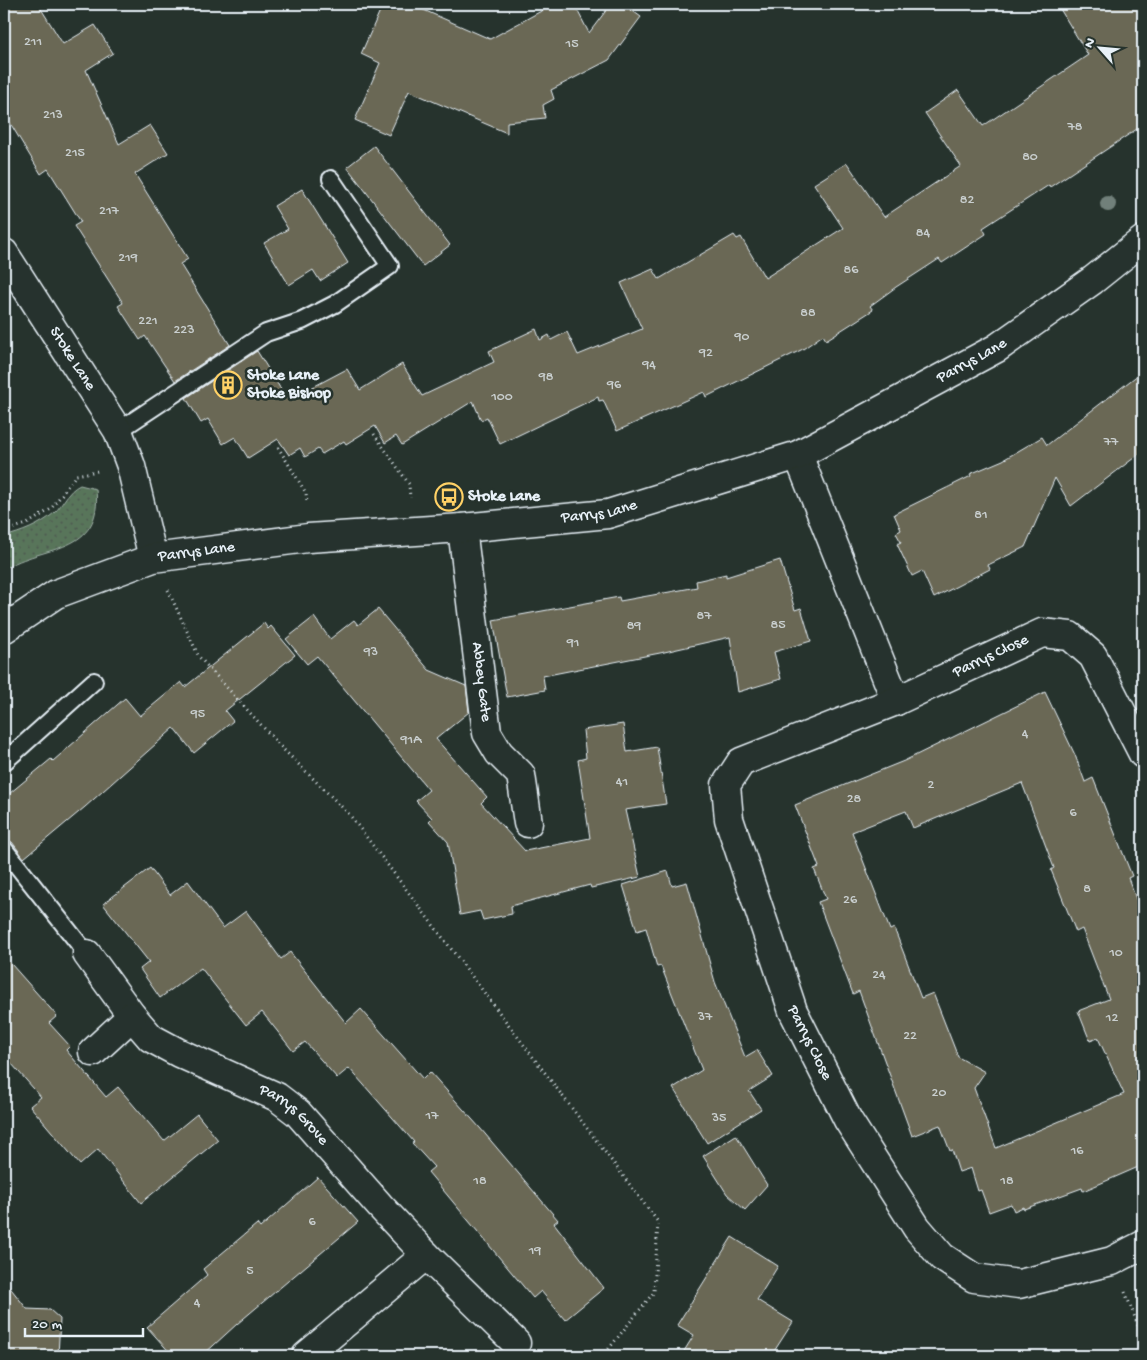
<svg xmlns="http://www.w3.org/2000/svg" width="1147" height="1360" viewBox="0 0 1147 1360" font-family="'Gochi Hand',sans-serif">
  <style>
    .grass { fill: url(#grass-dots); stroke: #a0b2a9 }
    .building { fill: #6b6854; stroke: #e8f1f8; fill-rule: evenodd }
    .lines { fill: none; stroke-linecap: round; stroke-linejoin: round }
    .lane-casing { stroke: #e8f1f8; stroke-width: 20 }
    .street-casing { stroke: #e8f1f8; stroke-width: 31 }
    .secondary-casing { stroke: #e8f1f8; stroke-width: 31 }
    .path { stroke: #e8f1f8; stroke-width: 3; stroke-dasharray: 1 4; stroke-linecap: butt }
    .lane { stroke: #26332d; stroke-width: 16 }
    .street { stroke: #26332d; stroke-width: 28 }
    .secondary { stroke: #26332d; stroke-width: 28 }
    .tree { fill: #71807a }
    .labels { text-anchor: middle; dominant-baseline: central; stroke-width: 5; stroke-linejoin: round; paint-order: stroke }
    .number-label { font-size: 14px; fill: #c9cfcf }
    .street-label { font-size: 16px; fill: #e8f1f8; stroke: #26332d }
    .poi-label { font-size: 16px; font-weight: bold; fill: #e8f1f8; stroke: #26332d; text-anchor: start }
  </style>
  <defs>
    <pattern id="grass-dots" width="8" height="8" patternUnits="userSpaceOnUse" patternTransform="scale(1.25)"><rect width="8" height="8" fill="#58745a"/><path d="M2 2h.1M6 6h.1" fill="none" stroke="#4e5c51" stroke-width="1.8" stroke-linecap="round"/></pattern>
  </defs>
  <rect width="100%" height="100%" fill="#26332d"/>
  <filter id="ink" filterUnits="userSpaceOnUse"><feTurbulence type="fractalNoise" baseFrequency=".02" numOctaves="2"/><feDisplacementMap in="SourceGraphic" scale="10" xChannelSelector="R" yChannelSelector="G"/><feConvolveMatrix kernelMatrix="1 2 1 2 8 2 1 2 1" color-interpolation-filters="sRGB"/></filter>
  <g filter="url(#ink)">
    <path class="grass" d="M 80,485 L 96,489 C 103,556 43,544 4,569 L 4,537 C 22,532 39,526 54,513 C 64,504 67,491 80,485 Z"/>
    <g class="building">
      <path d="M 4,4 L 38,4 L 63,44 L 95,25 L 113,53 L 86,70 L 119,144 L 150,125 L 168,153 L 135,174 L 188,259 L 180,264 L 230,345 L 175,381 L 145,336 L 140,340 L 118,306 L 123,303 L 74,226 L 81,222 L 48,169 L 41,174 L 4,113 Z"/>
      <path d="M 383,4 L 410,4 L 490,39 L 554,4 L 574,4 L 589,33 L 611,4 L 623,4 L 641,17 L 609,60 L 551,90 L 554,99 L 543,105 L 545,118 L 507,122 L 507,133 L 409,91 L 389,135 L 355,120 L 380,63 L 361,54 Z"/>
      <path d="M 1057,4 L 1143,4 L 1143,125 L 1050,187 L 1049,185 L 983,228 L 986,234 L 942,263 L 939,259 L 896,287 L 870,306 L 873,310 L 826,340 L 823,335 L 803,349 L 706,397 L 704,392 L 617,431 L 603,400 L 599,401 L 598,397 L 500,444 L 487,417 L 481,420 L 473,401 L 402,445 L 396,436 L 385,443 L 375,426 L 346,444 L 344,441 L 322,454 L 318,449 L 305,457 L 300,448 L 289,455 L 278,439 L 248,458 L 235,437 L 223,444 L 208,419 L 201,423 L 186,398 L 257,351 L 287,399 L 309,385 L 311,388 L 347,369 L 360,390 L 402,364 L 422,396 L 494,362 L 489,351 L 536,329 L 540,340 L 549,335 L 551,340 L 567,332 L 578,355 L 642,329 L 621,283 L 653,269 L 659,279 L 734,235 L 737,239 L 741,237 L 765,278 L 843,228 L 814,184 L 847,163 L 884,217 L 961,166 L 925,113 L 958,90 L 983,126 L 1088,55 Z"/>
      <path d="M 374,146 L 450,245 L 423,266 L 347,167 Z"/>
      <path d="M 302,189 L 348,263 L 320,281 L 313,270 L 289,285 L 264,243 L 288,229 L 274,206 Z"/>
      <path d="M 1143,371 L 1143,451 L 1071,506 L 1055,478 L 1025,547 L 988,565 L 990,569 L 934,598 L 922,571 L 912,576 L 897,544 L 901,542 L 896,533 L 901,530 L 894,514 L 971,476 L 970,474 L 1003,460 L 1042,437 L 1047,445 Z"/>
      <path d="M 780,560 L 795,610 L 801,608 L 811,641 L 774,652 L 781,679 L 738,692 L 730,637 L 660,653 L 543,676 L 545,690 L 507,697 L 493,620 L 619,597 L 620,601 L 697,587 L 696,581 L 726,574 L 726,577 Z"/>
      <path d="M 378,609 L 429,670 L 466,686 L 469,712 L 436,739 L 487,797 L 481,803 L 525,851 L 590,838 L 578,760 L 586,758 L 583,730 L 623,724 L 627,752 L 657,747 L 666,804 L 625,810 L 640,877 L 591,888 L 590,885 L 511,906 L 512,914 L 483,920 L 480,911 L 460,915 L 448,842 L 429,821 L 432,818 L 416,801 L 429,790 L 317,656 L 307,664 L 286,639 L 314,617 L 330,639 L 354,620 L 358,625 Z"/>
      <path d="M 264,623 L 268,629 L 271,626 L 295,655 L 225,711 L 233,721 L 194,753 L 174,728 L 85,807 L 24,858 L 12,842 L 4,839 L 4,798 L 51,759 L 53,761 L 125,698 L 140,716 L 181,682 L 185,687 Z"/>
      <path d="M 1045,692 L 1075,755 L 1085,782 L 1093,778 L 1132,876 L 1128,878 L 1143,917 L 1143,1165 L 1083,1191 L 1082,1188 L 1024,1209 L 1023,1207 L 1014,1211 L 1011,1204 L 989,1212 L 981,1190 L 978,1191 L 971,1168 L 959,1172 L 952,1150 L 950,1151 L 940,1125 L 912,1136 L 859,991 L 853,994 L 818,902 L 826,899 L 814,869 L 819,867 L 795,805 L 904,761 ZM 1022,783 L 1054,868 L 1051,870 L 1076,932 L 1082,929 L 1109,999 L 1078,1011 L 1090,1041 L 1098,1038 L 1124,1094 L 996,1148 L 974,1088 L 985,1072 L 958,1057 L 933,993 L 921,998 L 894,928 L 890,930 L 852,832 L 906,811 L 913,828 Z"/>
      <path d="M 150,868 L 170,895 L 188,881 L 223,928 L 246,911 L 281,959 L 290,952 L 346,1023 L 361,1009 L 423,1079 L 430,1072 L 480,1128 L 558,1220 L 554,1223 L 604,1288 L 565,1320 L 541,1291 L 533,1298 L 428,1172 L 434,1167 L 412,1143 L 414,1142 L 349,1068 L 337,1078 L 305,1042 L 293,1051 L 262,1012 L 246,1025 L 201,968 L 160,998 L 140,969 L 149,962 L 103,904 Z"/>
      <path d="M 668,871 L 672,886 L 687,882 L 715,982 L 745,1057 L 757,1050 L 773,1076 L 749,1091 L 761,1109 L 707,1143 L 673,1088 L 702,1070 L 661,966 L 657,967 L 646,928 L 637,931 L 623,885 Z"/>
      <path d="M 4,956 L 57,1016 L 49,1023 L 70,1046 L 66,1050 L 106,1097 L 118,1087 L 164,1141 L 197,1114 L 218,1140 L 141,1203 L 98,1149 L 80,1165 L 30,1106 L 41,1097 L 4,1055 Z"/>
      <path d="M 736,1135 L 767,1185 L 745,1210 L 727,1194 L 703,1156 Z"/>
      <path d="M 318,1177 L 358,1222 L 237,1324 L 202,1356 L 173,1356 L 147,1327 L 207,1275 L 203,1269 L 257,1224 L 260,1228 Z"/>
      <path d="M 732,1237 L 778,1266 L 757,1300 L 793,1322 L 771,1356 L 681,1356 L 694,1335 L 677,1325 Z"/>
      <path d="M 4,1280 L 27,1309 L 50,1310 L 60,1319 L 58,1356 L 4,1356 Z"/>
    </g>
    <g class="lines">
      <g class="lane-casing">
        <g id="lane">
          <path d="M 118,431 L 266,333 L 302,321 L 335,304 L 390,266 L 331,179"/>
          <path d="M 4,762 L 94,681"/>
          <path d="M 4,849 L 87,954"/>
        </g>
      </g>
      <g class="street-casing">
        <g id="street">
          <path d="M 798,455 L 896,701"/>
          <path id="s1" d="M 462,528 L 487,733 L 499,753 L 521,775 L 528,823"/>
          <path id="s2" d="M 1143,754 L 1093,656 L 1070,636 L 1042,633 L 896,701 L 741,762 L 726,785 L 729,819 L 793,1011 L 848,1120 L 917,1228 L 942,1257 L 974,1278 L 1019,1284 L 1112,1261 L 1143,1245"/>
          <path id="s3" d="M 87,954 L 132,1016 L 151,1038 L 179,1053 L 277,1097 L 298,1113 L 380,1206 L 426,1255 L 516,1343"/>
          <path d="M 93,1052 L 132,1016"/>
          <path d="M 306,1356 L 426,1255"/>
        </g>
      </g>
      <g class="secondary-casing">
        <g id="secondary">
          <path id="s4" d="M 4,253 L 118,431 L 131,466 L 153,558"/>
          <path id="s5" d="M 4,629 L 56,594 L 153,558 L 308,538 L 462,528 L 608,514 L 798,455 L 997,348 L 1093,280 L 1143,240"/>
        </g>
      </g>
      <g class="path">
        <path d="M 374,434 L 409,484 L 410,498"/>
        <path d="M 278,447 L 306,493 L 307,503"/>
        <path d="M 4,531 L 27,524 L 51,509 L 76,475 L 98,471"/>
        <path d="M 168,590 L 199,657 L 284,750 L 349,814 L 658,1222 L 654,1292 L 603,1356"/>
        <path d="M 1125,1292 L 1143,1338"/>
      </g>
      <use href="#lane" class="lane"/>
      <use href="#street" class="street"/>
      <use href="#secondary" class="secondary"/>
    </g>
    <circle class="tree" cx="1108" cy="204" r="8"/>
  </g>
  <defs>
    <g id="building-ring" transform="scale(1.4375)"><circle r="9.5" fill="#26332d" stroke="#ffd166" stroke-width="1.5"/><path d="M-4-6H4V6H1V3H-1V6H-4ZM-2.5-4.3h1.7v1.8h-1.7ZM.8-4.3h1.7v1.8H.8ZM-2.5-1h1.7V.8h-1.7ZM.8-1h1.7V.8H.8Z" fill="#ffd166"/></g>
    <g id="bus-ring" transform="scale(1.4375)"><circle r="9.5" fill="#26332d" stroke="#ffd166" stroke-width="1.5"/><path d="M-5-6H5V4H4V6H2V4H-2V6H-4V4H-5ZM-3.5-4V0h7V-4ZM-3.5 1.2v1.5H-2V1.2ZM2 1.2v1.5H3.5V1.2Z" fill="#ffd166"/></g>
  </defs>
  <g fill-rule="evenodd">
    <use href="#building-ring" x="228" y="385"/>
    <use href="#bus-ring" x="449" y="497"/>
  </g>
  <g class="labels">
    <g class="number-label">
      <text x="33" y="42">211</text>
      <text x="572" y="44">15</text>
      <text x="53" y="115">213</text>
      <text x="1075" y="127">78</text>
      <text x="75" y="153">215</text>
      <text x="1030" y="157">80</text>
      <text x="967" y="200">82</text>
      <text x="109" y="211">217</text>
      <text x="923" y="233">84</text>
      <text x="128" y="258">219</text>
      <text x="851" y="270">86</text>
      <text x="808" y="313">88</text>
      <text x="148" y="321">221</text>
      <text x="184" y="330">223</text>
      <text x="742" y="337">90</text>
      <text x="706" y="353">92</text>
      <text x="649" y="365">94</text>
      <text x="546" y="377">98</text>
      <text x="614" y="385">96</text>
      <text x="502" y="397">100</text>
      <text x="1111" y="442">77</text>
      <text x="981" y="515">81</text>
      <text x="704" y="616">87</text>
      <text x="778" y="625">85</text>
      <text x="634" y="626">89</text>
      <text x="573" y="643">91</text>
      <text x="371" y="652">93</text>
      <text x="198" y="714">95</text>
      <text x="1025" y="734">4</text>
      <text x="411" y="740">91A</text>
      <text x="622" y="782">41</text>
      <text x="931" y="785">2</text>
      <text x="854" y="799">28</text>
      <text x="1073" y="813">6</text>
      <text x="1087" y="889">8</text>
      <text x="850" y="900">26</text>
      <text x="1116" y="953">10</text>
      <text x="879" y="975">24</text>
      <text x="705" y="1017">37</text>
      <text x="1112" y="1018">12</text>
      <text x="910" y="1036">22</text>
      <text x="939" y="1093">20</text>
      <text x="432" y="1116">17</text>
      <text x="719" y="1118">35</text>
      <text x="1077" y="1151">16</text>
      <text x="480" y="1181">18</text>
      <text x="1007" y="1181">18</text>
      <text x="312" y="1222">6</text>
      <text x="535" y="1251">19</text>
      <text x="250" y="1271">5</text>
      <text x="197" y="1303">4</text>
    </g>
    <g class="street-label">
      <text stroke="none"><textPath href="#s4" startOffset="126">Stoke Lane</textPath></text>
      <text stroke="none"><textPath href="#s5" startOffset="1020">Parrys Lane</textPath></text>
      <text stroke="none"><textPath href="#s5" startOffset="615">Parrys Lane</textPath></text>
      <text stroke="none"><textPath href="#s5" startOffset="210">Parrys Lane</textPath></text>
      <text transform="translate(991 657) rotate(-25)">Parrys Close</text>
      <text stroke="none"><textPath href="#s1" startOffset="155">Abbey Gate</textPath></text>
      <text stroke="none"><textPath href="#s2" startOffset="796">Parrys Close</textPath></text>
      <text stroke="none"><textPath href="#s3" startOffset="269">Parrys Grove</textPath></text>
    </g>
    <g class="poi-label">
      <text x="247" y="376">Stoke Lane<tspan x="247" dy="18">Stoke Bishop</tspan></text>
      <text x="468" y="497">Stoke Lane</text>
    </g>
  </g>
  <rect width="1147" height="1360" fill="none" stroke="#26332d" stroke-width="20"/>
  <rect x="10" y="10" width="1127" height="1340" fill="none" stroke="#e8f1f8" stroke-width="2" filter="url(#ink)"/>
  <g transform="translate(1100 48) rotate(297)" stroke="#26332d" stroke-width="4" paint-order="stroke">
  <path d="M0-4L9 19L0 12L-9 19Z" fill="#e8f1f8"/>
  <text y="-8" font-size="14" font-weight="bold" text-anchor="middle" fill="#e8f1f8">N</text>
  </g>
  <path d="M25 1328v8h118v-8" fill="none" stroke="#e8f1f8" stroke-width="2.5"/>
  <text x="32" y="1328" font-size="15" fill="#e8f1f8" stroke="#26332d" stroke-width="4" paint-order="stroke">20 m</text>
</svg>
